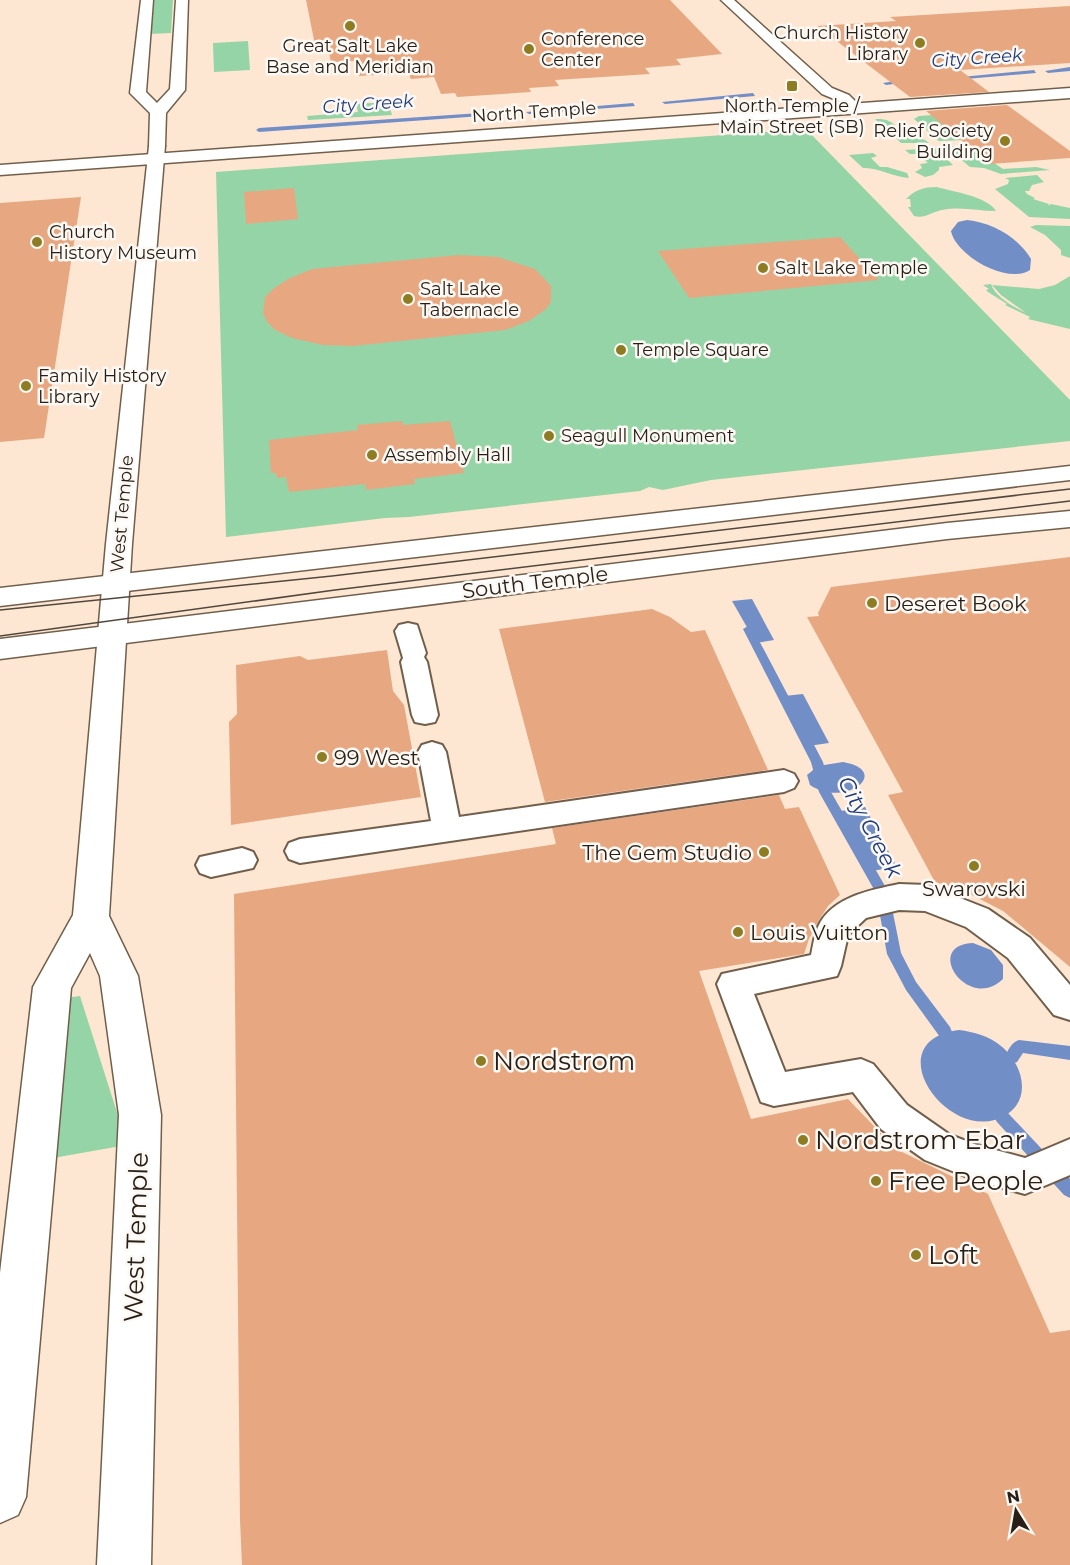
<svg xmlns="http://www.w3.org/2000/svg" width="1070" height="1565" viewBox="0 0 1070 1565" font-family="Montserrat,sans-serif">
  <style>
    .green { fill: #95d4a6 }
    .water { fill: #728ec7 }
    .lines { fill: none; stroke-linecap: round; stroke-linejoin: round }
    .stream { fill: #728ec7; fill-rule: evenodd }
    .building { fill: #e7a881 }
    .pedestrian-casing { stroke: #715f4c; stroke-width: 4 }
    .minor-casing { stroke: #715f4c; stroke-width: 3 }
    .tertiary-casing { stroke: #715f4c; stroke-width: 3 }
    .secondary-casing { stroke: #715f4c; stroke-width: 3 }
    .primary-casing { stroke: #715f4c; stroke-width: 3 }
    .pedestrian { fill: #fff; fill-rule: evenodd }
    .minor { fill: #fff; fill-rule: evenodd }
    .tertiary { fill: #fff; fill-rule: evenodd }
    .secondary { fill: #fff; fill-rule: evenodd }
    .primary { fill: #fff; fill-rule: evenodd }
    .tram { stroke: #52473d; stroke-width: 1.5 }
    .poi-dot { fill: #8d7c22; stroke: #fcf8f3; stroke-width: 2 }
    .labels { text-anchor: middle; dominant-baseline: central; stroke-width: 5; stroke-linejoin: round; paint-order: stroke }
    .far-poi-label { font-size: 18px; fill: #271f17; stroke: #fcf8f3; text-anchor: start }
    .far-water-label { font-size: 18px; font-style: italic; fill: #1c3a7e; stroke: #fcf8f3 }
    .far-street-label { font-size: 18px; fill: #271f17; stroke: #fcf8f3 }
    .street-label { font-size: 21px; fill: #271f17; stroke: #fcf8f3 }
    .poi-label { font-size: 21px; fill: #271f17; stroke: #fcf8f3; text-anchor: start }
    .water-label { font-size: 22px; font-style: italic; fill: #1c3a7e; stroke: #fcf8f3 }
    .near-poi-label { font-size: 26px; fill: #271f17; stroke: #fcf8f3; text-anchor: start }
    .near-street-label { font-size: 26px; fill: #271f17; stroke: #fcf8f3 }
  </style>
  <rect width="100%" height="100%" fill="#fde7d2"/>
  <g class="green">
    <path d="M 154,0 L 173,0 L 171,33 L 150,34 Z"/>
    <path d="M 248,41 L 250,70 L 214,72 L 213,43 Z"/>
    <path d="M 388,102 L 392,115 L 308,120 L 307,116 L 358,112 L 356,104 Z"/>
    <path d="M 1000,110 L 962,140 L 939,141 L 914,119 L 919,116 Z"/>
    <path d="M 875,119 C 894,118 894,127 908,136 C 915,141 920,135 929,143 L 901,143 Z"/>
    <path d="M 806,129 L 1070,400 L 1070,441 L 711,480 L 663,490 L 649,487 L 640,491 L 409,517 L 385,518 L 226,537 L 216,172 Z"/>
    <path d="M 968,145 L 1003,169 L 1036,167 L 1050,170 L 1001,174 L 984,168 L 970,167 L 946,147 Z"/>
    <path d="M 935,148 L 953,165 L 939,167 L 939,170 L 933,175 L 925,177 L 915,172 L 922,168 L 920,164 L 928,163 L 917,154 L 910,154 L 905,150 Z"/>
    <path d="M 873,153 L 877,156 L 871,158 L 880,167 L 887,167 L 907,173 L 909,178 C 893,177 878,167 863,168 L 849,155 Z"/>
    <path d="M 1037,175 L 1044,182 L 1032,185 L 1029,191 L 1025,191 L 1027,194 L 1035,198 L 1033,199 L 1049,204 L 1048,206 L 1051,204 L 1070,208 L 1070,219 L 1029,217 L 995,189 L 1008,184 L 1009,180 L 1005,178 Z"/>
    <path d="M 937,187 C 953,192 987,196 996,211 C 978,211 960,206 942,210 C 932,212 924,219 914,216 L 908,207 L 911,207 L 910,199 L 906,199 C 915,190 923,187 937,187 Z"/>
    <path d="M 1036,225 L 1070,226 L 1070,258 L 1061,255 L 1061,250 L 1045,235 L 1030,227 Z"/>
    <path d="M 1070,276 L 1070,329 L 1028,319 L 1030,317 L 1005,305 L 1007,304 L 988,292 L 986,290 L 989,289 L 983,285 L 991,284 C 995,297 1014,307 1026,313 L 1001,295 L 992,285 L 1039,289 L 1055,285 Z"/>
    <path d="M 80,996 L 121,1125 L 121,1146 L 53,1158 L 68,1003 L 72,997 Z"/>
  </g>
  <g class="water">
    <path d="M 967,220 C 993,223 1018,237 1031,259 L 1030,270 C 1008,285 956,256 951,231 L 958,222 Z"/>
    <path d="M 752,599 L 774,640 L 756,643 L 732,601 Z"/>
    <path d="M 803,694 L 829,743 L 808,746 L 784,696 Z"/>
    <path d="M 843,762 C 893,771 845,809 810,785 L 807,775 L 818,766 Z"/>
    <path d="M 865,807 L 897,867 L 871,871 L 841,811 Z"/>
    <path d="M 973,943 L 991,950 L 1003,965 L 1003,979 C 968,1013 922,945 973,943 Z"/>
    <path d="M 959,1030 C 974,1032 989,1036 1001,1046 C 1022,1063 1033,1098 1006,1115 C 951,1149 873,1041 959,1030 Z"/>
  </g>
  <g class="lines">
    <g class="stream">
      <path d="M 1070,67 L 1070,71 L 1048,73 L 1045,71 Z"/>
      <path d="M 1034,70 L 1036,73 L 954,80 L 951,78 Z"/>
      <path d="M 907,79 L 909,82 L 886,85 L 883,83 Z"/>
      <path d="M 753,93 L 755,96 L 665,104 L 662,102 Z"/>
      <path d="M 633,103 L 635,106 L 529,114 L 526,112 Z"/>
      <path d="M 480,113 L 482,116 L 259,132 L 256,130 L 259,128 Z"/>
      <path d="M 748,626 L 753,629 L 823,762 L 831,792 L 889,893 L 901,953 L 916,982 L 950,1027 L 952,1032 L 950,1037 L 945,1038 L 940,1037 L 906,990 L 887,954 L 876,893 L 819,792 L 811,762 L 743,629 Z"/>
      <path d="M 1019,1040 L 1070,1046 L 1070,1060 L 1023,1053 L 1017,1062 L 1012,1064 L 1007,1062 L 1005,1057 C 1008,1050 1012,1042 1019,1040 Z"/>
      <path d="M 1002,1110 L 1007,1112 L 1070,1179 L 1070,1198 L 1064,1195 L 997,1122 L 994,1117 L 997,1112 Z"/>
    </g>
  </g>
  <g class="building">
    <path d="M 306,0 L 670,0 L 722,54 L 676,59 L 681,65 L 645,68 L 650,74 L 555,80 L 559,86 L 529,88 L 531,92 L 457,97 L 455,93 L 441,94 L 434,77 L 411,79 L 408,73 L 359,76 L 355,61 L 331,62 L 327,44 L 315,45 Z"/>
    <path d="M 1070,6 L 1070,63 L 960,70 L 989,92 L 910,97 L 817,26 L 896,21 L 890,17 Z"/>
    <path d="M 1007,105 L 1070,151 L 1070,158 L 990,164 L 926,111 Z"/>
    <path d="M 294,188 L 298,219 L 246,224 L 244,192 Z"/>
    <path d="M 81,197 L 44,438 L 0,442 L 0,203 Z"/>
    <path d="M 840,237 L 879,280 L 689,298 L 658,251 Z"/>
    <path d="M 458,255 L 498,257 L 535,269 L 551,286 L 551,302 L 546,309 L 529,321 L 505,330 L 353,346 L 323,345 L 292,338 L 275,330 L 267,322 L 263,313 L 265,297 L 273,289 L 288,279 L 312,269 Z"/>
    <path d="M 402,421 L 403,425 L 450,421 L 464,473 L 414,479 L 415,484 L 366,490 L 365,484 L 289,492 L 286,477 L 277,478 L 276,473 L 271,473 L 269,440 L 358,430 L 357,425 Z"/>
    <path d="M 1070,557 L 1070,967 L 1003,911 L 962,890 L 935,882 L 888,795 L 903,792 L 807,617 L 819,616 L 818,613 L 831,587 Z"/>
    <path d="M 652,609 L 670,617 L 691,632 L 705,630 L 768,770 L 545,802 L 499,629 Z"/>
    <path d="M 387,650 L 393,691 L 404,705 L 421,797 L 231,825 L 229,722 L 237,714 L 236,665 L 300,656 L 308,660 Z"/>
    <path d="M 779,795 L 785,809 L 799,807 L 840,895 L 828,906 L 821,917 L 809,939 L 804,954 L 699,971 L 751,1119 L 848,1099 L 896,1149 L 988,1194 L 1050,1333 L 1070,1330 L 1070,1565 L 242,1565 L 240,1520 L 234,894 L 556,844 L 552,828 Z"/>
  </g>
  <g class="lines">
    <g class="pedestrian-casing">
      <g id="pedestrian">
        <path d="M 408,623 L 417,625 L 426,653 L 424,657 L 427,662 L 438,715 L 435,722 L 425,724 L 415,722 L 412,715 L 401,662 L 403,658 L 395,631 L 399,625 Z"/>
        <path d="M 432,742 L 442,745 L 446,752 L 459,817 L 784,770 L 794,774 L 798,781 L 794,788 L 784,792 L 300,863 L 289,859 L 285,851 L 289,843 L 300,839 L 431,821 L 418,752 L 422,745 Z"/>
        <path d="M 242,848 L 253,852 L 257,860 L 253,868 L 211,877 L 200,873 L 196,865 L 200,857 Z"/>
        <path d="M 899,884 L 927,885 L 988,909 L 1030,938 L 1070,985 L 1070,1020 L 1054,1015 L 1008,958 L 966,927 L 925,911 L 899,910 L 866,918 L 848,935 L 841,966 L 837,976 L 754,994 L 785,1072 L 861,1059 L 873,1064 L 907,1105 L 950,1135 L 977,1145 L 1025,1158 L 1070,1139 L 1070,1175 L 1025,1194 L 977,1181 L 925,1160 L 881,1129 L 853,1092 L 774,1106 L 761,1102 L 717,984 L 722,974 L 811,955 C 813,946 814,936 818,927 C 831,897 871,890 899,884 Z"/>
      </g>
    </g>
    <g class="minor-casing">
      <path id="minor" d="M 141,0 L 153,0 L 146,92 L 157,103 L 170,89 L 176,0 L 188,0 L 185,90 L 166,113 L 165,146 L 157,151 L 149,146 L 150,113 L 130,93 Z"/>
    </g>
    <g class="tertiary-casing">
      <g id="tertiary">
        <path d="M 721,0 L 734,0 L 832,88 L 849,95 L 863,109 L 860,112 L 850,112 L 839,101 L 822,94 Z"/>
        <path d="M 1070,466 L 1070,480 L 0,606 L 0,588 Z"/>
        <path d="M 1070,511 L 1070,527 L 947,539 L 0,659 L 0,639 L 947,523 Z"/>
      </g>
    </g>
    <g class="secondary-casing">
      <path id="secondary" d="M 157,141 L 165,146 L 132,544 L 109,916 L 138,976 L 161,1115 L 151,1565 L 97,1565 L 119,1115 L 100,976 L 90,953 L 71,988 L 26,1497 L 18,1515 L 0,1523 L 0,1273 L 33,987 L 73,915 L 106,544 L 149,146 Z"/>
    </g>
    <g class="primary-casing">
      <path id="primary" d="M 1070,88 L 1070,98 L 0,175 L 0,165 Z"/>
    </g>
    <use href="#pedestrian" class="pedestrian"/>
    <use href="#minor" class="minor"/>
    <use href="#tertiary" class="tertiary"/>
    <use href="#secondary" class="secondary"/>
    <use href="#primary" class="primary"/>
    <g class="tram">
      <path d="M 0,610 L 332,576 L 1070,489"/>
      <path d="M 0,636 L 335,590 L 1070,501"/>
    </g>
  </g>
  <g class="poi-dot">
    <circle cx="350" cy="26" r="6"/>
    <circle cx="920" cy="43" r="6"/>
    <circle cx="529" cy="49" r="6"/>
    <rect x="786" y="80" width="12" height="12" rx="3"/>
    <circle cx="1005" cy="141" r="6"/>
    <circle cx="37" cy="242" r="6"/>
    <circle cx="763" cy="268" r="6"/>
    <circle cx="408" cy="299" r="6"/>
    <circle cx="621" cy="350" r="6"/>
    <circle cx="26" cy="386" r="6"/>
    <circle cx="549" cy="436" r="6"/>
    <circle cx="372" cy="455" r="6"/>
    <circle cx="872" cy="603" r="6"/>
    <circle cx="322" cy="757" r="6"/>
    <circle cx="764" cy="852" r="6"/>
    <circle cx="974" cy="866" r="6"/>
    <circle cx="738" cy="932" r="6"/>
    <circle cx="481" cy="1061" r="6"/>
    <circle cx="803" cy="1140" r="6"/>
    <circle cx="876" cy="1181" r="6"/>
    <circle cx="916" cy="1255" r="6"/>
  </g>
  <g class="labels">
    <g class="far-poi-label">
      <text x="908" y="33" text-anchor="end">Church History<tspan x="908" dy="21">Library</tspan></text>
      <text x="541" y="39">Conference<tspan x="541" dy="21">Center</tspan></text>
      <text x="350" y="46" text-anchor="middle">Great Salt Lake<tspan x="350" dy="21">Base and Meridian</tspan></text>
      <text x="792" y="106" text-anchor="middle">North Temple /<tspan x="792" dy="21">Main Street (SB)</tspan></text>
      <text x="993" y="131" text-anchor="end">Relief Society<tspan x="993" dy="21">Building</tspan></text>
      <text x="49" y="232">Church<tspan x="49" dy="21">History Museum</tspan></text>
      <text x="775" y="268">Salt Lake Temple</text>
      <text x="420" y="289">Salt Lake<tspan x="420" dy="21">Tabernacle</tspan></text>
      <text x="633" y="350">Temple Square</text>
      <text x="38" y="376">Family History<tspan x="38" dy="21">Library</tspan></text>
      <text x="561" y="436">Seagull Monument</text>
      <text x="384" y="455">Assembly Hall</text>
    </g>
    <g class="far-water-label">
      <text transform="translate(977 58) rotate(-4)">City Creek</text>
      <text transform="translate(368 104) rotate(-4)">City Creek</text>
    </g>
    <g class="far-street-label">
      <text transform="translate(534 112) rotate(-4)">North Temple</text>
      <text transform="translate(122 514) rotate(-85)">West Temple</text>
    </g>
    <g class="street-label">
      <text transform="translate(535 582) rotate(-7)">South Temple</text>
    </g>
    <g class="poi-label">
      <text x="884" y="603">Deseret Book</text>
      <text x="334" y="757">99 West</text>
      <text x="752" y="852" text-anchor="end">The Gem Studio</text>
      <text x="974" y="888" text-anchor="middle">Swarovski</text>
      <text x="750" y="932">Louis Vuitton</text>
    </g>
    <g class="water-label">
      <text transform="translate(870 827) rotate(62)">City Creek</text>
    </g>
    <g class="near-poi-label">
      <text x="493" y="1061">Nordstrom</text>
      <text x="815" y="1140">Nordstrom Ebar</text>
      <text x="888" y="1181">Free People</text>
      <text x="928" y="1255">Loft</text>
    </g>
    <g class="near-street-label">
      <text transform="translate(136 1237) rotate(-88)">West Temple</text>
    </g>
  </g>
  <g transform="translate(1016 1511) rotate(349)" stroke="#fcf8f3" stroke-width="4.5" paint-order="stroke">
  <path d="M0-4.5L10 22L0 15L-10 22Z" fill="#271f17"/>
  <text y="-9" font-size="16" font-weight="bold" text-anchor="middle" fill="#271f17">N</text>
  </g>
</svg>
